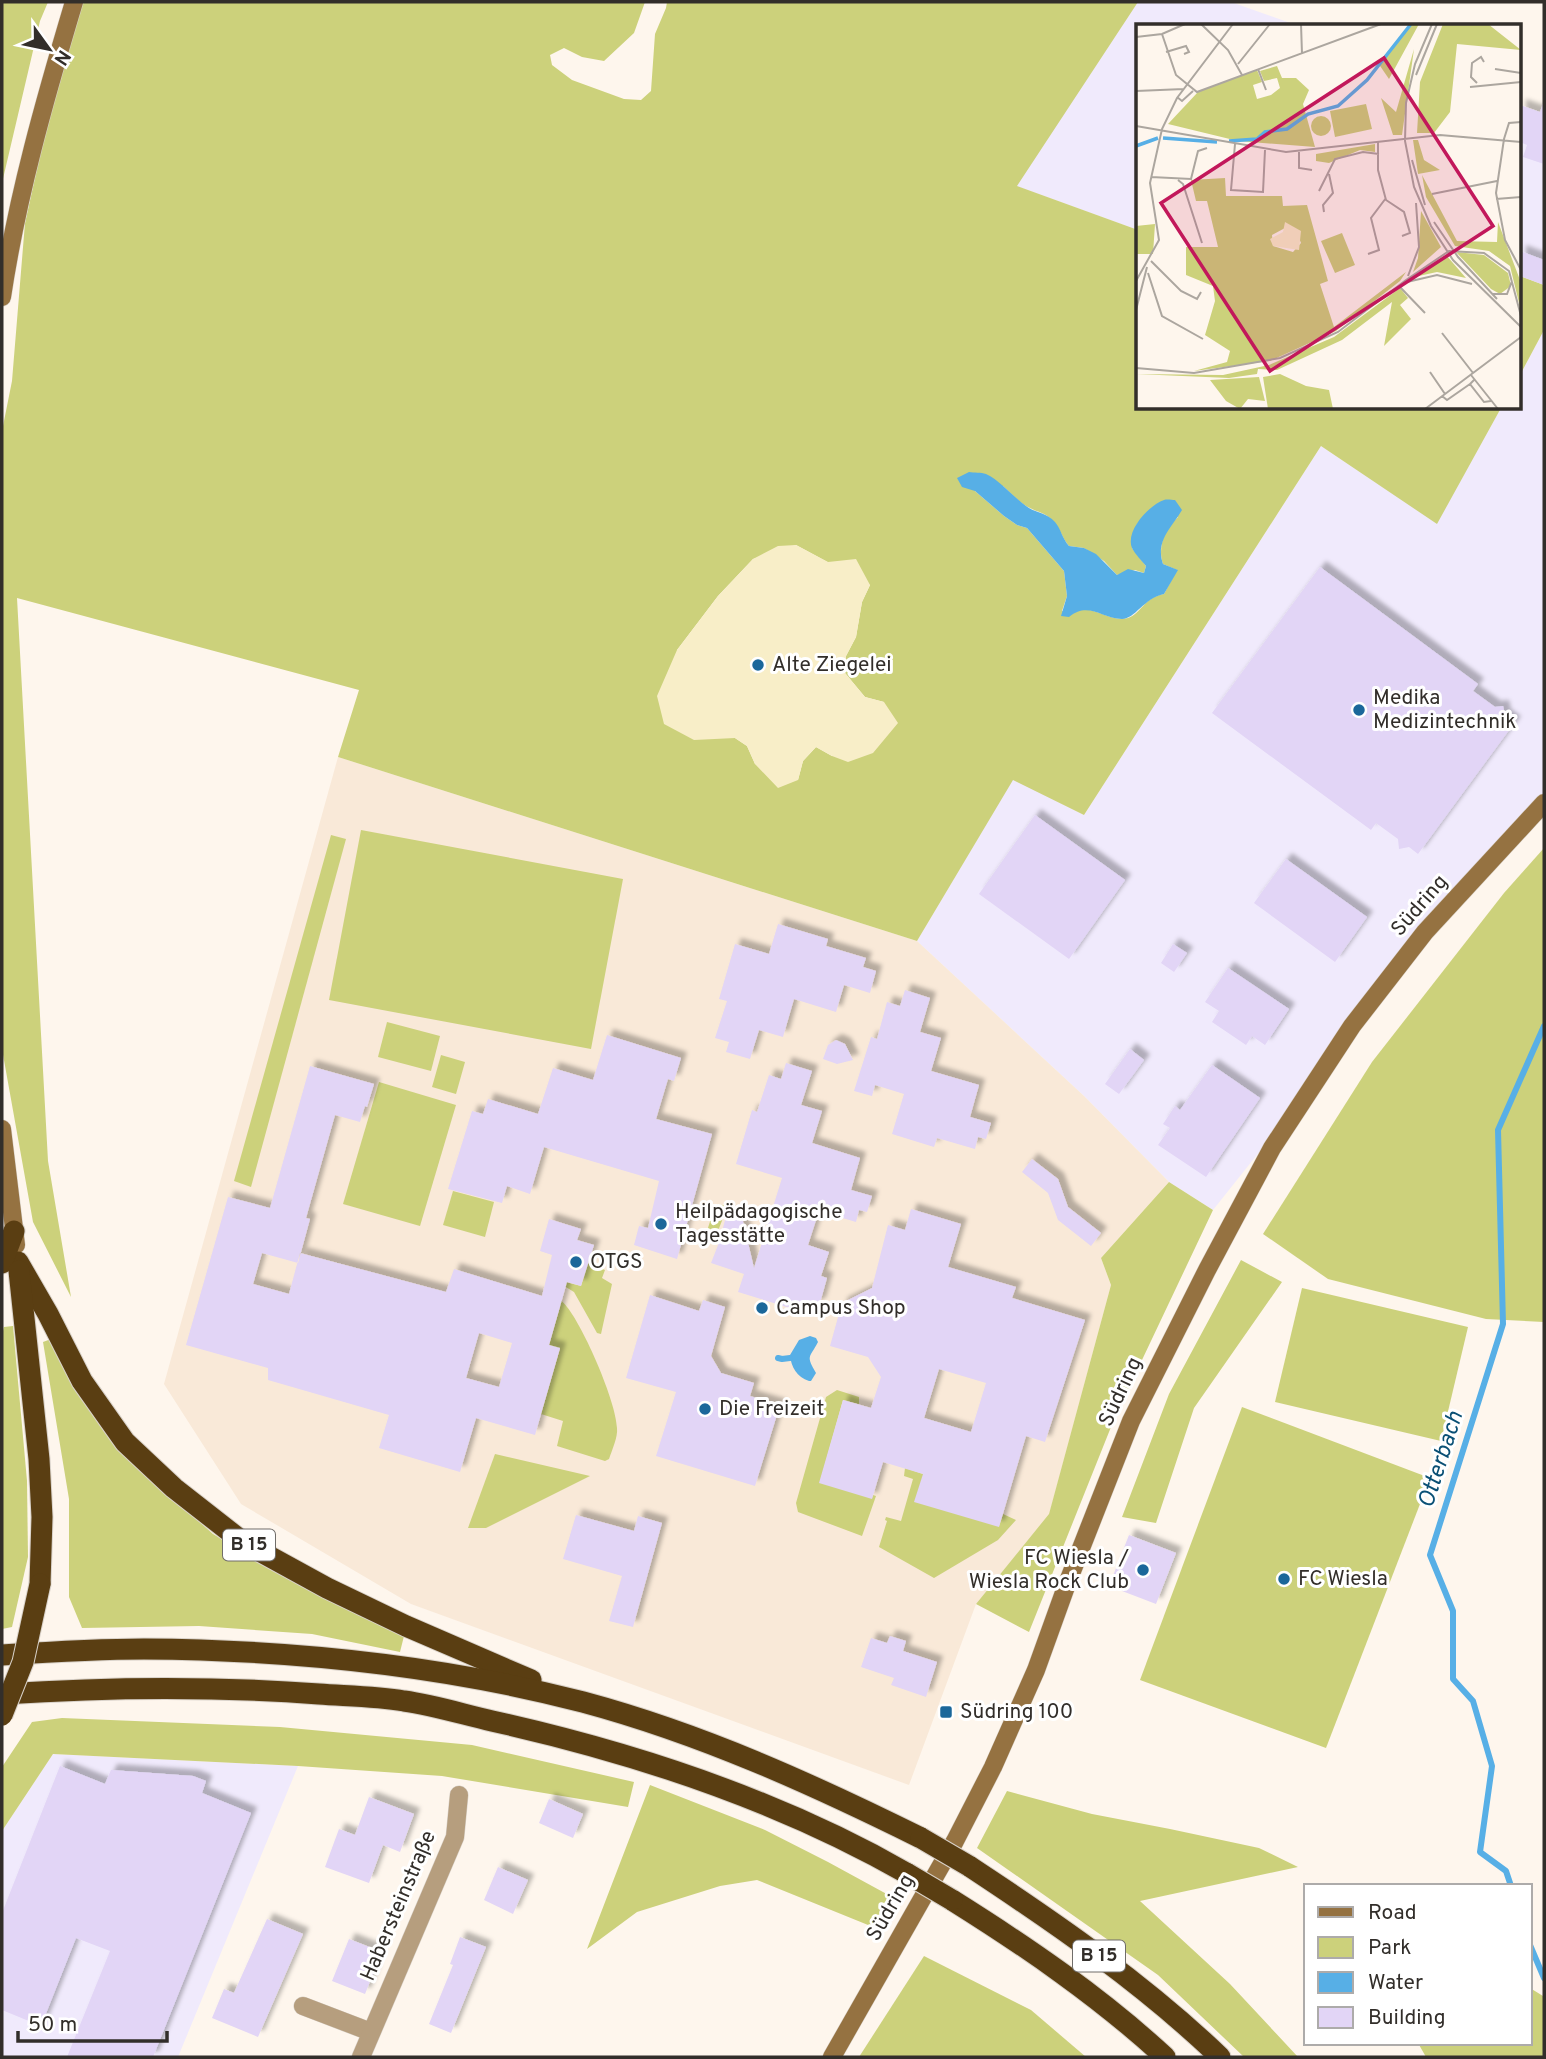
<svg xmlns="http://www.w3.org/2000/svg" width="1546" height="2059" viewBox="0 0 1546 2059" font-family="Overpass,sans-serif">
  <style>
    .commercial { fill: #f0eafc }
    .built { fill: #f9e9d8 }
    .green { fill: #ccd17b; fill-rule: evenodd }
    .sand { fill: #f8eec8 }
    .water { fill: #57afe6 }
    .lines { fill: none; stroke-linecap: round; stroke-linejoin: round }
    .stream { stroke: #57afe6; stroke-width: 6 }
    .building { fill: #e2d5f6; fill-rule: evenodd; filter: url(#shadow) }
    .street-casing { stroke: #d9d2ca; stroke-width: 19 }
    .secondary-casing { stroke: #d9d2ca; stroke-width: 19 }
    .highway-casing { stroke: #d9d2ca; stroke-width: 23 }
    .street { stroke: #b69e7e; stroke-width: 18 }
    .secondary { stroke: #957241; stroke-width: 18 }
    .highway { stroke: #5a3e12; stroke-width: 21 }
    .highway-bridge-casing { stroke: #d9d2ca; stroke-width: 23; stroke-linecap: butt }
    .highway-bridge { stroke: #5a3e12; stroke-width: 21 }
    .poi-dot { fill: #1b679a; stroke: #fff; stroke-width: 2.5 }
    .labels { text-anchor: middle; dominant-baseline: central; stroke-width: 6; stroke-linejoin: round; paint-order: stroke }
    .shield { fill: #fff; stroke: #706d6a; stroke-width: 2 }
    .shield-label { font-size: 19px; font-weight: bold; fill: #322e2a }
    .poi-label { font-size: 21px; fill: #322e2a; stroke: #fff; text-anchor: start }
    .street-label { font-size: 21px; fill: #322e2a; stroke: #fff }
    .water-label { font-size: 23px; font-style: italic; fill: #0a5075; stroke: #fff }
    .inset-river { fill: none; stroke: #57afe6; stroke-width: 3.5 }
    .inset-road { fill: none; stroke: #aca69f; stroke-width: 2 }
    .view { fill: #c2185b; fill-opacity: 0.15; stroke: #c2185b; stroke-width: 3.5 }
    .inset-edge { fill: none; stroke: #322e2a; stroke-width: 3.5 }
  </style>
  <defs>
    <filter id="shadow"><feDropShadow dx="6" dy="-6" stdDeviation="2" flood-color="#0004"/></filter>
  </defs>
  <rect width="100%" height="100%" fill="#fef6ed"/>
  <g class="commercial">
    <path d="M 1138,2 L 1231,2 L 1299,26 L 1138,26 L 1138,230 L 1016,186 Z"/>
    <path d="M 1520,105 L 1544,114 L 1544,285 L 1520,276 Z"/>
    <path d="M 1544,330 L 1544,795 L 1213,1210 L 1169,1182 L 1084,1096 L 917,941 L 1013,779 L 1084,815 L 1321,446 L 1437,523 L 1501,408 L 1520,408 L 1520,375 Z"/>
    <path d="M 53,1754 L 298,1766 L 178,2057 L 2,2057 L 2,1831 Z"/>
  </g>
  <path class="built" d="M 338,757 L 917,941 L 1084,1096 L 1169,1182 L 1101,1258 L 1111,1285 L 1049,1515 L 976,1604 L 909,1785 L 411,1604 L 241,1504 L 164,1384 Z"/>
  <g class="green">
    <path d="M 2,2 L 48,2 L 40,21 L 2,183 Z"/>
    <path d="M 81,2 L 645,2 L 634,33 L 604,61 L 582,57 L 564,48 L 550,55 L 552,65 L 572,80 L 624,99 L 641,100 L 651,91 L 655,34 L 666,8 L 667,2 L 1138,2 L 1017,186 L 1138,230 L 1138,408 L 1501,408 L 1437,524 L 1321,446 L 1084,815 L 1013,780 L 917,941 L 338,757 L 359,690 L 17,598 L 48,1161 L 71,1297 L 33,1222 L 2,1049 L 2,431 L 12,381 L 25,223 L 64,46 ZM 1003,486 C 1011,493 1020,504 1030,508 C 1037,512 1043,512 1050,518 C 1060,526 1061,537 1069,546 L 1084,548 L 1104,561 L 1117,575 L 1135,570 L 1144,573 L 1146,566 L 1132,548 L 1137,524 L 1153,507 L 1178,517 C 1165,528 1157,547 1163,564 L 1177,570 L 1164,594 C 1143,598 1142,613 1128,618 C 1114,622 1098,610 1084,609 C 1077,609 1069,610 1062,611 L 1067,596 L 1064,571 L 1027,528 L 1017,525 L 1004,516 L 975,491 ZM 796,545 L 870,585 L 862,602 L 856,637 L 846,656 L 845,673 L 865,697 L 884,702 L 832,756 L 816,747 L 803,761 L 798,780 L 755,764 L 747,746 L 735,738 L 677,650 L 718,596 L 753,559 Z"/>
    <path d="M 1520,276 L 1544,285 L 1544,330 L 1520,375 Z"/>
    <path d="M 361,830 L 623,879 L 591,1049 L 329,1000 Z"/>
    <path d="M 331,835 L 346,839 L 251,1187 L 234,1181 Z"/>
    <path d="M 1544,848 L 1544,1322 L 1486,1319 L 1328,1279 L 1263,1234 L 1372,1062 L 1504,893 Z"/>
    <path d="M 387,1022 L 440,1036 L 431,1071 L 378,1057 Z"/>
    <path d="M 441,1055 L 465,1062 L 456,1094 L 432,1087 Z"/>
    <path d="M 379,1082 L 456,1105 L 420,1226 L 343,1204 Z"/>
    <path d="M 1169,1182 L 1213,1210 L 1115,1417 L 1029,1632 L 976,1604 L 1049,1514 L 1111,1285 L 1101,1258 Z"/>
    <path d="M 453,1191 L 494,1202 L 485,1237 L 443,1225 Z"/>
    <path d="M 718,1204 L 726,1206 L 725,1213 L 716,1236 L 711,1236 L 707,1231 L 714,1209 Z"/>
    <path d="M 1241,1260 L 1282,1282 L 1194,1408 L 1156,1523 L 1122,1517 L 1169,1394 Z"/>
    <path d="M 588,1263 L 605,1270 L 602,1278 L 612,1284 L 601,1334 L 597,1333 L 574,1292 L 551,1278 L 581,1286 Z"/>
    <path d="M 1302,1288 L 1468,1327 L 1441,1441 L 1275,1402 Z"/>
    <path d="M 551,1292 C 556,1297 563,1301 567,1307 C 584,1328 616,1401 617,1428 C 618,1437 612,1450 609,1459 L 605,1461 L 557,1446 L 563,1421 L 541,1414 L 560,1349 L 549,1345 L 560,1307 Z"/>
    <path d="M 13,1326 L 27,1481 L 28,1557 L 12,1627 L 2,1629 L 2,1335 L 4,1327 Z"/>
    <path d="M 51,1339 L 147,1475 L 213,1534 L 289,1579 L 404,1636 L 400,1652 L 312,1634 L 199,1626 L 82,1628 L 69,1597 L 69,1499 L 43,1342 Z"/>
    <path d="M 837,1390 L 859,1397 L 859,1404 L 843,1400 L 820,1482 L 872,1498 L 873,1495 L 876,1496 L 862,1536 L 798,1512 L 796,1503 L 826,1397 Z"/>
    <path d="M 1242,1407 L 1430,1478 L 1326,1748 L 1140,1680 Z"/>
    <path d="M 495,1454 L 590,1476 L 486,1528 L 468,1528 Z"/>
    <path d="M 905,1468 L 923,1474 L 999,1526 L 1003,1514 L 1016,1520 L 998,1540 L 934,1578 L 879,1547 L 887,1521 L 885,1520 L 886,1517 L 901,1521 L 913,1479 L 904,1476 Z"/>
    <path d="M 62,1718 L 280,1727 L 472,1745 L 634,1782 L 628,1807 L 442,1776 L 298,1766 L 53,1754 L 2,1831 L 2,1767 L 32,1722 Z"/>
    <path d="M 650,1785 L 765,1830 L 828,1862 L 894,1898 L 873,1927 L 757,1880 L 720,1886 L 637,1912 L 587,1949 Z"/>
    <path d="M 1007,1791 L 1092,1814 L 1170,1829 L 1259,1848 L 1298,1867 L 1140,1901 L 1230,1984 L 1298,2057 L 1244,2057 L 1158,1975 L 977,1848 Z"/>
    <path d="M 924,1956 L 1031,2010 L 1086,2057 L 859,2057 Z"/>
    <path d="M 1530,1988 L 1543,1996 L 1544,2057 L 1426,2057 L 1418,2043 L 1530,2043 Z"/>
  </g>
  <path class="sand" d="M 796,545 L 828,562 L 856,559 L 870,585 L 862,602 L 856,637 L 846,656 L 845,673 L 865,697 L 884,702 L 898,723 L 873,753 L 848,762 L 832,756 L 816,747 L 803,761 L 798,780 L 778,788 L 755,764 L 747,746 L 735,738 L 694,740 L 664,724 L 657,696 L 677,650 L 718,596 L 753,559 L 778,546 Z"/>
  <g class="water">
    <path d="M 969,472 C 974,473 981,472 986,474 C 1001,481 1012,496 1026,506 C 1035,513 1046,512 1055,522 C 1061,529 1062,538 1069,546 L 1084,548 L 1096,554 L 1117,575 L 1128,569 L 1144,573 L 1146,566 C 1142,561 1135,554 1132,548 C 1125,531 1149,505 1164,500 C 1167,499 1172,500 1175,500 L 1182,510 C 1172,527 1155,541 1163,564 L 1178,570 L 1164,594 C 1144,598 1135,619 1122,619 C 1101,618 1088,601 1069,617 L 1061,616 L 1067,596 L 1064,571 L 1027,528 L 1017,525 L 1004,516 L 975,491 L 962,487 L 957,478 Z"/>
    <path d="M 810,1336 L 816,1338 L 818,1342 C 809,1359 806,1355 816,1373 L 811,1381 L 809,1381 C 797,1377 791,1367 790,1355 L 799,1340 Z"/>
  </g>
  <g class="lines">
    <g class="stream">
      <path d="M 778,1358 L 782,1359 L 790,1358"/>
      <path d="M 1511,1886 L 1506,1871 L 1480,1852 L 1492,1766 L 1473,1701 L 1453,1679 L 1453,1611 L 1430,1555 L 1503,1324 L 1498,1130 L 1544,1026"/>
      <path d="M 1530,1945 L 1544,1978"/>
    </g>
  </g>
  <g class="building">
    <path d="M 1543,104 L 1544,104 L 1544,164 L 1523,157 L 1527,145 L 1520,142 L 1520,105 L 1540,112 Z"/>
    <path d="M 1520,251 L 1544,260 L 1544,285 L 1520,276 Z"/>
    <path d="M 1320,567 L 1478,684 L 1473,691 L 1495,707 L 1503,706 L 1505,715 L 1515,722 L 1418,854 L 1409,847 L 1399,849 L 1398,839 L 1376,823 L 1371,830 L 1212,713 Z"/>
    <path d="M 1035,815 L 1125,880 L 1069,959 L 979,894 Z"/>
    <path d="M 1286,859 L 1367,917 L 1335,962 L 1254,903 Z"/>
    <path d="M 778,924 L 828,939 L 826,946 L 866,958 L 863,967 L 876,971 L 870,993 L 844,985 L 836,1012 L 794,999 L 783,1037 L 759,1030 L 750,1059 L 726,1052 L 729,1042 L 715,1038 L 727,1001 L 719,999 L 735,944 L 769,954 Z"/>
    <path d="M 1173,944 L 1187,953 L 1174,972 L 1161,963 Z"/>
    <path d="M 1228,968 L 1289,1009 L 1265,1045 L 1252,1036 L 1246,1045 L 1212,1022 L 1219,1011 L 1205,1002 Z"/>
    <path d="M 905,990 L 930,998 L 920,1032 L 941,1038 L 931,1071 L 979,1085 L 970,1117 L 991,1123 L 986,1139 L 978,1137 L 975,1149 L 937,1138 L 934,1147 L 892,1134 L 904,1094 L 875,1085 L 872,1096 L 854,1091 L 871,1037 L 877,1039 L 887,1002 L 900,1006 Z"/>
    <path d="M 607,1035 L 681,1058 L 674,1081 L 668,1079 L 656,1119 L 712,1134 L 677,1259 L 634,1245 L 639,1226 L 648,1228 L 659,1181 L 544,1147 L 530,1194 L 507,1186 L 502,1203 L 448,1189 L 472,1111 L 483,1114 L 488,1099 L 538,1114 L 553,1068 L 593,1080 Z"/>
    <path d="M 836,1040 L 845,1044 L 853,1060 L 837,1064 L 823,1059 L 828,1045 Z"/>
    <path d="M 1130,1049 L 1144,1060 L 1119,1094 L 1105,1084 Z"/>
    <path d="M 786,1063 L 812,1071 L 801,1105 L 822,1111 L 812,1143 L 860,1158 L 851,1190 L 872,1196 L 867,1212 L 859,1210 L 856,1222 L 819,1211 L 808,1245 L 829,1252 L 821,1276 L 827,1278 L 820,1303 L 803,1312 L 738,1292 L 744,1274 L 711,1263 L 722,1235 L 721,1235 L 727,1213 L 742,1217 L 754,1268 L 782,1178 L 736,1164 L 752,1110 L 757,1112 L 769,1075 L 781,1079 Z"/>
    <path d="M 1212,1065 L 1260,1098 L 1206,1177 L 1158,1145 L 1170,1128 L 1163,1124 L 1175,1106 L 1180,1110 Z"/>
    <path d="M 310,1066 L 374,1084 L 367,1107 L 365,1106 L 360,1122 L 335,1115 L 306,1218 L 310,1219 L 298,1263 L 262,1253 L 253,1284 L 289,1294 L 300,1253 L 446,1292 L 454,1269 L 542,1296 L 552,1255 L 540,1251 L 549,1219 L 581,1229 L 577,1240 L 594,1245 L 581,1286 L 567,1282 L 549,1345 L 560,1348 L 535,1435 L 476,1418 L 460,1472 L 379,1448 L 389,1415 L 268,1380 L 268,1368 L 186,1345 L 228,1197 L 270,1208 ZM 479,1333 L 512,1343 L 499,1387 L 466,1378 Z"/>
    <path d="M 1032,1159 L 1058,1179 L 1068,1207 L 1101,1233 L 1091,1246 L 1058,1220 L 1048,1193 L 1022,1172 Z"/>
    <path d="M 911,1209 L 961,1224 L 948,1267 L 1016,1287 L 1012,1298 L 1085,1320 L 1045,1442 L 1026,1436 L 999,1527 L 914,1502 L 923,1474 L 883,1462 L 872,1499 L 819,1483 L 843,1400 L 871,1408 L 881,1377 L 868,1357 L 830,1346 L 842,1303 L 872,1288 L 888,1225 L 905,1230 ZM 939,1369 L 986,1383 L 971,1432 L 924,1418 Z"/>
    <path d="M 650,1295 L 699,1311 L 703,1300 L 725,1307 L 711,1356 L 721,1373 L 754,1383 L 750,1396 L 780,1405 L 755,1486 L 656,1456 L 676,1392 L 626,1378 Z"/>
    <path d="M 576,1515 L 634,1531 L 638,1516 L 662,1523 L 633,1627 L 609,1621 L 622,1576 L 563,1559 Z"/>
    <path d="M 1129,1535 L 1176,1553 L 1156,1604 L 1109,1586 Z"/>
    <path d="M 890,1636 L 906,1641 L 903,1651 L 937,1662 L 926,1697 L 891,1685 L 894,1678 L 861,1667 L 871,1638 L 887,1643 Z"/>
    <path d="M 60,1766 L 105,1784 L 111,1770 L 193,1776 L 206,1781 L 202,1793 L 251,1813 L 153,2057 L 67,2057 L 110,1951 L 76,1938 L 41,2026 L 2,2010 L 2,1913 Z"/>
    <path d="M 369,1797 L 414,1814 L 400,1852 L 383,1845 L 369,1883 L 325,1867 L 339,1829 L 355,1835 Z"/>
    <path d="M 549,1799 L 583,1814 L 573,1838 L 539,1823 Z"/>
    <path d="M 498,1867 L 528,1880 L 513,1914 L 484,1900 Z"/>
    <path d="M 267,1919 L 303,1934 L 258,2037 L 212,2018 L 224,1989 L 234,1993 Z"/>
    <path d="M 460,1937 L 486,1947 L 451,2033 L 429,2024 L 453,1965 L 450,1964 Z"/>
    <path d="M 349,1939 L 377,1950 L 370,1967 L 375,1969 L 365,1994 L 332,1981 Z"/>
  </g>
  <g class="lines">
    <g class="street-casing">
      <g id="street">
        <path d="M 303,2006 L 371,2032"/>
        <path d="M 361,2057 L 455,1837 L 459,1795"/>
      </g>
    </g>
    <g class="secondary-casing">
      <g id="secondary">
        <path d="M 2,297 C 17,197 45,99 74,2"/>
        <path d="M 2,1129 L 16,1245"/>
        <path d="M 832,2057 L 955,1841 L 993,1767 L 1036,1670 L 1067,1584 L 1131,1421 L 1207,1270 L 1272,1148 L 1352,1026 L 1425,932 L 1544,803"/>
      </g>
    </g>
    <g class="highway-casing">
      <g id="highway">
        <path d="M 18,1262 L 48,1314 L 82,1381 L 125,1442 L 174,1488 L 243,1542 L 327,1588 L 406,1626 L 531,1680"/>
        <path d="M 2,1263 L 14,1231"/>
        <path d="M 19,1271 L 39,1459 L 42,1517 L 40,1584"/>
        <path d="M 2,1655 C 49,1652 97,1649 144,1649 C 292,1650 440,1665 583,1702 C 702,1734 812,1784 921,1838"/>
        <path d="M 2,1694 C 108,1687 213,1686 319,1694 C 347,1696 376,1696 404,1701 C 433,1705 462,1714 492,1721 C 636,1753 779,1800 908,1874"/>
        <path d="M 969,1866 C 1057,1924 1144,1984 1220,2057"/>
        <path d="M 952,1900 C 1027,1947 1100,1997 1165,2057"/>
      </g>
    </g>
    <use href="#street" class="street"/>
    <use href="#secondary" class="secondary"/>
    <use href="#highway" class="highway"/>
    <g class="highway-bridge-casing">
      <g id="highway-bridge">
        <path d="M 2,1715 L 23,1662 L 40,1584"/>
        <path d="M 921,1838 L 969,1866"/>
        <path d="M 908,1874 L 952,1900"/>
      </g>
    </g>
    <use href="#highway-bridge" class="highway-bridge"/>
  </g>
  <g class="poi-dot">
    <circle cx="758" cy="665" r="7"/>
    <circle cx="1359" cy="710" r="7"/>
    <circle cx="661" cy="1224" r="7"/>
    <circle cx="576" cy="1262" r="7"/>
    <circle cx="762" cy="1308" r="7"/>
    <circle cx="705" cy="1409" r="7"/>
    <circle cx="1143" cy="1570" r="7"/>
    <circle cx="1284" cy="1579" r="7"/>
    <rect x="939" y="1705" width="14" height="14" rx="3.5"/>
  </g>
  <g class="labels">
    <g class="shield">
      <rect x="223" y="1529.5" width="52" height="31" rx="5"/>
      <rect x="1073" y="1940.5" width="52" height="31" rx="5"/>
    </g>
    <g class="shield-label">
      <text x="249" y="1545">B 15</text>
      <text x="1099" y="1956">B 15</text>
    </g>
    <g class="poi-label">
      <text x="772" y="665">Alte Ziegelei</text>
      <text x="1373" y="698">Medika<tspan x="1373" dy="24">Medizintechnik</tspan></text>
      <text x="675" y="1212">Heilpädagogische<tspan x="675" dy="24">Tagesstätte</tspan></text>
      <text x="590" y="1262">OTGS</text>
      <text x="776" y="1308">Campus Shop</text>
      <text x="719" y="1409">Die Freizeit</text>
      <text x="1129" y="1558" text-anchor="end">FC Wiesla /<tspan x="1129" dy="24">Wiesla Rock Club</tspan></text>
      <text x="1298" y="1579">FC Wiesla</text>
      <text x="960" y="1712">Südring 100</text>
    </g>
    <g class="street-label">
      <text transform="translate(1420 906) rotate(-49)">Südring</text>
      <text transform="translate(1121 1392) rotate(-65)">Südring</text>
      <text transform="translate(399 1906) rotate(-67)">Habersteinstraße</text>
      <text transform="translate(891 1908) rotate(-60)">Südring</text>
    </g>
    <g class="water-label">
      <text transform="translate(1442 1460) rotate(-72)">Otterbach</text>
    </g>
  </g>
  <g transform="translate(1136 24)">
    <rect width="385" height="385" fill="#fef6ed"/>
    <path d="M 276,0 L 283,0 L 253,55 L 242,39 ZM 307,0 L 352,0 L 385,26 L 321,20 L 314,88 L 298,109 L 281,109 L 284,58 ZM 278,25 L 266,111 L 257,111 L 245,74 L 260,88 ZM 141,42 L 146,54 L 160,54 L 173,66 L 167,80 L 179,123 L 102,117 L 32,100 L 62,68 L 121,46 L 126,58 L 117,61 L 121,75 L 135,71 L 144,64 L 141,54 L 128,57 L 124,47 ZM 230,80 L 236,105 L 199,113 L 194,87 ZM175 102a10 10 0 1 1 20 0a10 10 0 1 1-20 0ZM 277,116 L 282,116 L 288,136 L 304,146 L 282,150 ZM 239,120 L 239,128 L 224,126 L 193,139 L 180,137 L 180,130 ZM 286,151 L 321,217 L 361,218 L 362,198 L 384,256 L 385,287 L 374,242 L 353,227 L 319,222 L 290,173 ZM 89,154 L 90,172 L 146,172 L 147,182 L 171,181 L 192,257 L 184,260 L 198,303 L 270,248 L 264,257 L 200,307 L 134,337 L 58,347 L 91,338 L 94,327 L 69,311 L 79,277 L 77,262 L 50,251 L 50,223 L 82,223 L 71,177 L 60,177 L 55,156 ZM 149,204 L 160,206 L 165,219 L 157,228 L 137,222 L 136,211 ZM 285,187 L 305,223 L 277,248 L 282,234 ZM 19,200 L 17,230 L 0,230 L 0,202 ZM 206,209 L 219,241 L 199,249 L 185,217 ZM 320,228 L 348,231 L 372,249 L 375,262 L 364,270 L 355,265 ZM 310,231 L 330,254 L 301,248 L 278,253 ZM 264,264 L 272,274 L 264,281 L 275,295 L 248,322 L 256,278 L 206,316 L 141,346 L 122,345 L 121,350 L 93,354 L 0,350 L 87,351 L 133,341 L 198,313 ZM 144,350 L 170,362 L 193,366 L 197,385 L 132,385 L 127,353 ZM 123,353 L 129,377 L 112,375 L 104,385 L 90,377 L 74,356 Z" fill="#ccd17b" fill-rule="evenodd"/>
    <path d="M 149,198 L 165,207 L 163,226 L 137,222 L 134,215 L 147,208 Z" fill="#f8eec8"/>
    <path class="inset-river" d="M 27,114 L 81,118M 93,117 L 121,115 L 129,108 L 151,105 L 172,90 L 202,82 L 231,56 L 275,0M 0,122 L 22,114"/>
    <path class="inset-road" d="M 65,0 L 92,26 L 106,51M 165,0 L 166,30M 296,0 L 279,40 L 270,79 L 269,117 L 278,163 L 295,202 L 317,236 L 385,303M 26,10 L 40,51 L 61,68 L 245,0M 0,13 L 26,10 L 49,0M 30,28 L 50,22 L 53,28 L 48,30M 102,40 L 134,0M 122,45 L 130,66M 359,45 L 385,49M 280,51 L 301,0M 341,59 L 335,53 L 336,39 L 345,33 L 348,38M 334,63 L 385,58M 0,67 L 48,65M 41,73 L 46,77 L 57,67M 385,98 L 373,99 L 368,115 L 360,169 L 369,216 L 385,246M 0,102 L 150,128 L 304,111 L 385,118M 242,117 L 242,146 L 250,176 L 268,188 L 274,209 L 266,212M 99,120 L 95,166 L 127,168 L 129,126M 163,128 L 163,144 L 176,146M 276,136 L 289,181M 15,153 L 55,155 L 62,127 L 71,124M 42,156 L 47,160 L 66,219M 183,167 L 199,135 L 227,128 L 243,130M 296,170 L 361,157M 360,175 L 385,173M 188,188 L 187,181 L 197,169 L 193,150M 298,198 L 322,233 L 361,275M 232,230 L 243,226 L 235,194 L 250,174M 15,237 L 45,267 L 61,275 L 65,268M 12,249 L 26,292 L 67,315M 272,252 L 283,223 L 280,179M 270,256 L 313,227 L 348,229 L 373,247 L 385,292M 0,257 L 23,216 L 14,159 L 26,105 L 41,74 L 97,0M 271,258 L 301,251 L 336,260M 263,262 L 289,289M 356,270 L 371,270 L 376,257M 0,286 L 11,243M 306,309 L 337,349M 0,344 L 58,349 L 144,334 L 202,308 L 270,256M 294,348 L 309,370M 335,351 L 362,385M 338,356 L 334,360 L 348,378 L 355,377M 306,372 L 311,376 L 334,360M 289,385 L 385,313"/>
    <path class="view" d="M 248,34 L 357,202 L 134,347 L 25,179 Z"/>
    <rect width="385" height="385" class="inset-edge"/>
  </g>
  <rect width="1546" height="2059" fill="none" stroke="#322e2a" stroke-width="7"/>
  <rect x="1304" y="1884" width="228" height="161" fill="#ffffff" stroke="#adabaa" stroke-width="2"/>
  <rect x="1318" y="1907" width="35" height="10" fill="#957241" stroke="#adabaa" stroke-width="2"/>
  <text x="1368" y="1919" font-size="21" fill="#322e2a">Road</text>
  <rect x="1318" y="1937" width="35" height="21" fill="#ccd17b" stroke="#adabaa" stroke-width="2"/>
  <text x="1368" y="1954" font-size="21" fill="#322e2a">Park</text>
  <rect x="1318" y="1972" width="35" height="21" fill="#57afe6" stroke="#adabaa" stroke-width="2"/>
  <text x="1368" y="1989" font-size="21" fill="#322e2a">Water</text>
  <rect x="1318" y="2007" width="35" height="21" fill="#e2d5f6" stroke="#adabaa" stroke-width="2"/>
  <text x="1368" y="2024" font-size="21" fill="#322e2a">Building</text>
  <g transform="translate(49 49) rotate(123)" stroke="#ffffff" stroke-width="5" paint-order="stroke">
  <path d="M0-5L12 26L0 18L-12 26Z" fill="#322e2a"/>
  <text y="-10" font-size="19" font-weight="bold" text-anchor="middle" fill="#322e2a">N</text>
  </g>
  <path d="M18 2031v10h149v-10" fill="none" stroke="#322e2a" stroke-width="3.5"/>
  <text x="28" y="2031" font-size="21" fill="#322e2a" stroke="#ffffff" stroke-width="5" paint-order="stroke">50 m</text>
</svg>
